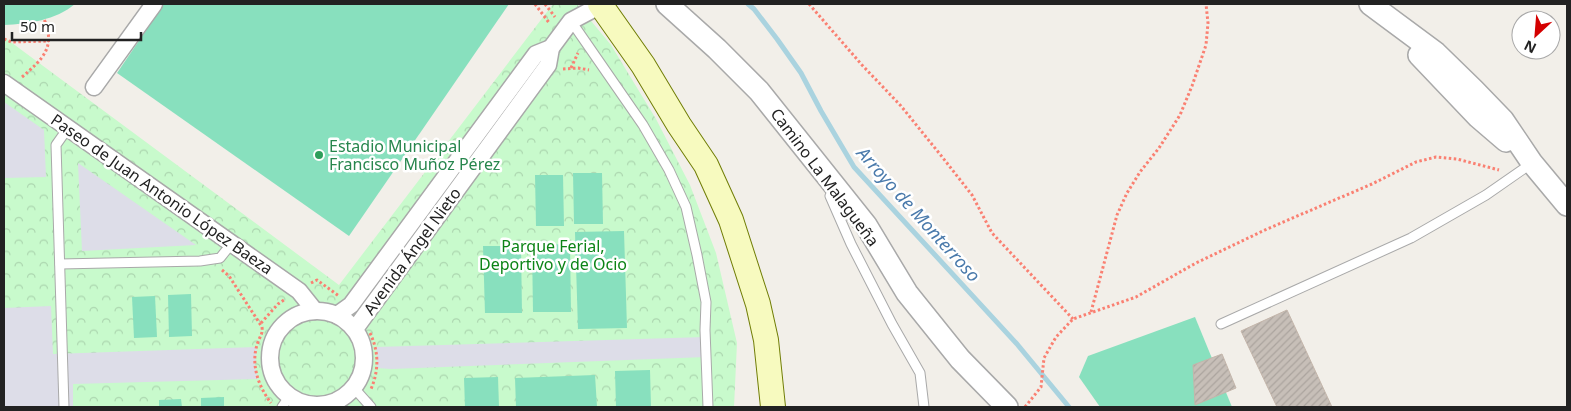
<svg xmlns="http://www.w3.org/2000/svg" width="1571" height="411" viewBox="0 0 1571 411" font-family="'Noto Sans',sans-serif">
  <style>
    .park { fill: url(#park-crowns) }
    .pitch { fill: #88e0be }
    .plaza { fill: #dddde8 }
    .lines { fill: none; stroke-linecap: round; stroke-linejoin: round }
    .stream { stroke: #aad3df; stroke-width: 5 }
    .building { fill: url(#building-hatch); stroke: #c4b6ab }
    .service-casing { stroke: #a9a9a9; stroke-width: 11 }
    .minor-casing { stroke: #a9a9a9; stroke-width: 19 }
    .tertiary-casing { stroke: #a9a9a9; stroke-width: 24 }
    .secondary-casing { stroke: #707d05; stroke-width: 26 }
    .path { stroke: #fa8072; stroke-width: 3; stroke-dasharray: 2.5 2.5; stroke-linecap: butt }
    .service { stroke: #fff; stroke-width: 9 }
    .minor { stroke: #fff; stroke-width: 16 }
    .tertiary { stroke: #fff; stroke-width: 21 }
    .secondary { stroke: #f7fabf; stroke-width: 24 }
    .leisure-dot { fill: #2e9e5b; stroke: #fff; stroke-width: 2 }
    .labels { text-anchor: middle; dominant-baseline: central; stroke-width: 5; stroke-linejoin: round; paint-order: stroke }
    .leisure-label { font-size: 16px; fill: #27864d; stroke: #fff; text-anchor: start }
    .street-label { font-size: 16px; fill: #222; stroke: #fff }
    .park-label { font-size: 16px; fill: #0c8416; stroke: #fff }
    .water-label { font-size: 18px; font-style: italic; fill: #4a7aab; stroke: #fff }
  </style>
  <defs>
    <pattern id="park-crowns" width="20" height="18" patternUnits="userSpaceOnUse" patternTransform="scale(1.25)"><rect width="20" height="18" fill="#c8facc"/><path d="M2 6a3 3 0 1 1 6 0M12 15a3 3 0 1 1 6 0" fill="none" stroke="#acd6af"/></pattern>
    <pattern id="building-hatch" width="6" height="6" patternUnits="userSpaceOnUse" patternTransform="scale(1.25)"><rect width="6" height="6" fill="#c7bfb8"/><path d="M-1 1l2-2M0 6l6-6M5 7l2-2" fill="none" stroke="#aba49e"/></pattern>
  </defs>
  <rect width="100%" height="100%" fill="#f2efe9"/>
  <path class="park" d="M 553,4 L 577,4 L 611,45 L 656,119 L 690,185 L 716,253 L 737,343 L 734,407 L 4,407 L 4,37 L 339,285 Z"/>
  <g class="pitch">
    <path d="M 4,4 L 75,4 C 56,20 28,24 4,25 Z"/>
    <path d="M 164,4 L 509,4 L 349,236 L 117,73 Z"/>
    <path d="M 573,173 L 602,173 L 603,224 L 574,224 Z"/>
    <path d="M 535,175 L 563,175 L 564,226 L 536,226 Z"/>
    <path d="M 624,231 L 627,328 L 578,329 L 575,232 Z"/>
    <path d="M 570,244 L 571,312 L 533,312 L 532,245 Z"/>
    <path d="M 483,246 L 521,246 L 522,313 L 485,313 Z"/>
    <path d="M 191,294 L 192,336 L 169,337 L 168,295 Z"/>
    <path d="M 155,296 L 157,337 L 134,338 L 132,297 Z"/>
    <path d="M 1195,317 L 1232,407 L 1100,407 L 1079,377 L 1088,356 Z"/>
    <path d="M 650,370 L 651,407 L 616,407 L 615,371 Z"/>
    <path d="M 595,375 L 597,407 L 516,407 L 515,378 Z"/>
    <path d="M 498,377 L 499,407 L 465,407 L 464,378 Z"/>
    <path d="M 224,397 L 224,407 L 201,407 L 201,398 Z"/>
    <path d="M 181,399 L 182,407 L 159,407 L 159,400 Z"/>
  </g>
  <g class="plaza">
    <path d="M 4,102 L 44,130 L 46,177 L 4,178 Z"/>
    <path d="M 78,163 L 196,245 L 82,251 Z"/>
    <path d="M 51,306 L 53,354 L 257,347 L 255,367 L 258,379 L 73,384 L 73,407 L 4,407 L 4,308 Z"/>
    <path d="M 705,337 L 706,357 L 391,369 L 377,368 L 377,355 L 376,347 Z"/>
  </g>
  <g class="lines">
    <path class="stream" d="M 748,4 L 754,9 L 777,39 L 801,73 L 821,111 L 854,167 L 1017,344 L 1069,407"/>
  </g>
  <g class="building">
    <path d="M 1287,310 L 1332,407 L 1277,407 L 1241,331 Z"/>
    <path d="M 1222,354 L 1236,388 L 1195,405 L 1193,365 Z"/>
  </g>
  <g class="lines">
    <g class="service-casing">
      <g id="service">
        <path d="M 571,21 L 643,125 L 669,170 L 686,207 L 697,255 L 706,302 L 705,330 L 708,407"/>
        <path d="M 835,188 L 830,196 L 851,244 L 892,324 L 920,373 L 924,407"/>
        <path d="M 60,264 L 200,261 L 220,258 L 232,243"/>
        <path d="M 1221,324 L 1411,238 L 1486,195 L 1532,163"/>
        <path d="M 354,388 L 371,407"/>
        <path d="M 64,407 L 56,145 L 68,128"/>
        <path d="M 282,407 L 289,397"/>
      </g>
    </g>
    <g class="minor-casing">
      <g id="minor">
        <path d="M 4,83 L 299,291 L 315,311"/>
        <path d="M 94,87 L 154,4"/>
        <circle cx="317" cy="358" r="47"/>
        <path d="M 337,315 L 351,305 L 536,54 L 551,48"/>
        <path d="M 355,329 L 548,65 L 551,48 L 571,21 L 601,5"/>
      </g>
    </g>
    <g class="tertiary-casing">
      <g id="tertiary">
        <path d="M 667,4 L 717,49 L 759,91 L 866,225 L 907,293 L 960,359 L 1007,407"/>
        <path d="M 1370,4 L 1436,53 L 1474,90 L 1503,120 L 1532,163 L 1567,205"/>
        <path d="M 1419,55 L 1478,117 L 1506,141"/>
      </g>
    </g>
    <g class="secondary-casing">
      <path id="secondary" d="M 600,4 L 643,65 L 679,125 L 706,165 L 731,220 L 758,304 L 766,340 L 773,407"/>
    </g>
    <g class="path">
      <path d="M 535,4 L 550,24"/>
      <path d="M 545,4 L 555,17"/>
      <path d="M 809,4 L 862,65 L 901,106 L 943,158 L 972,195 L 992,233 L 1073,319"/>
      <path d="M 4,39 L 11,42 L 49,41"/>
      <path d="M 571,68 L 578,53"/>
      <path d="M 563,69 L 578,68 L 589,70"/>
      <path d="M 22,77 C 43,59 56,47 44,19"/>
      <path d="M 222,270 L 229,276 L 262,327 C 263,334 260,336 258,342 C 250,363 258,386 271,403"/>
      <path d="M 311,283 L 317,280 L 339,296"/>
      <path d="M 1091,312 L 1117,215 L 1127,193 L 1140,172 L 1159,148 L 1180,115 L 1192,86 L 1206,45 L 1208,23 L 1206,4"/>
      <path d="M 261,323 L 278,304 L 284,300"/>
      <path d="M 370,333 C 379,352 379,370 371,389"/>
      <path d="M 1025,407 L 1041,387 L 1044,358 L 1056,337 L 1073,319 L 1136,297 L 1196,263 L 1267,229 L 1372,184 L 1416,162 L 1436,157 L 1457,159 L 1499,170"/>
    </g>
    <use href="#service" class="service"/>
    <use href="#minor" class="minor"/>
    <use href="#tertiary" class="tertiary"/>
    <use href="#secondary" class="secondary"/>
  </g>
  <circle class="leisure-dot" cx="319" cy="155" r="5"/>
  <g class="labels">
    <g class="leisure-label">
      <text x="329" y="146">Estadio Municipal<tspan x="329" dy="18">Francisco Muñoz Pérez</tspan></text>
    </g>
    <g class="street-label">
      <text transform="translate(825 177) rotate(53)">Camino La Malagueña</text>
      <text transform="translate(162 194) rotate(35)">Paseo de Juan Antonio López Baeza</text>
      <text transform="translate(412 251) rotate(-54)">Avenida Ángel Nieto</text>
    </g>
    <g class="park-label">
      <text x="553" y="246">Parque Ferial,<tspan x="553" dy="18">Deportivo y de Ocio</tspan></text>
    </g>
    <g class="water-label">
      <text transform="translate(919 214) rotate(48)">Arroyo de Monterroso</text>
    </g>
  </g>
  <rect width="1571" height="411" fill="none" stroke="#222222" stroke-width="10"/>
  <g transform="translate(1536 35) rotate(206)"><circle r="24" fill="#ffffff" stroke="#a7a7a7"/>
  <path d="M0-4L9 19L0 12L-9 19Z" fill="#d40000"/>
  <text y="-8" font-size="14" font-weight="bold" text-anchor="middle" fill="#222222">N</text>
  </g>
  <path d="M12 32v8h129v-8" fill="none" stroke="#222222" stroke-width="2.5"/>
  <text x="20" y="32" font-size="15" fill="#222222" stroke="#ffffff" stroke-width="4" paint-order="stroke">50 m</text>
</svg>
